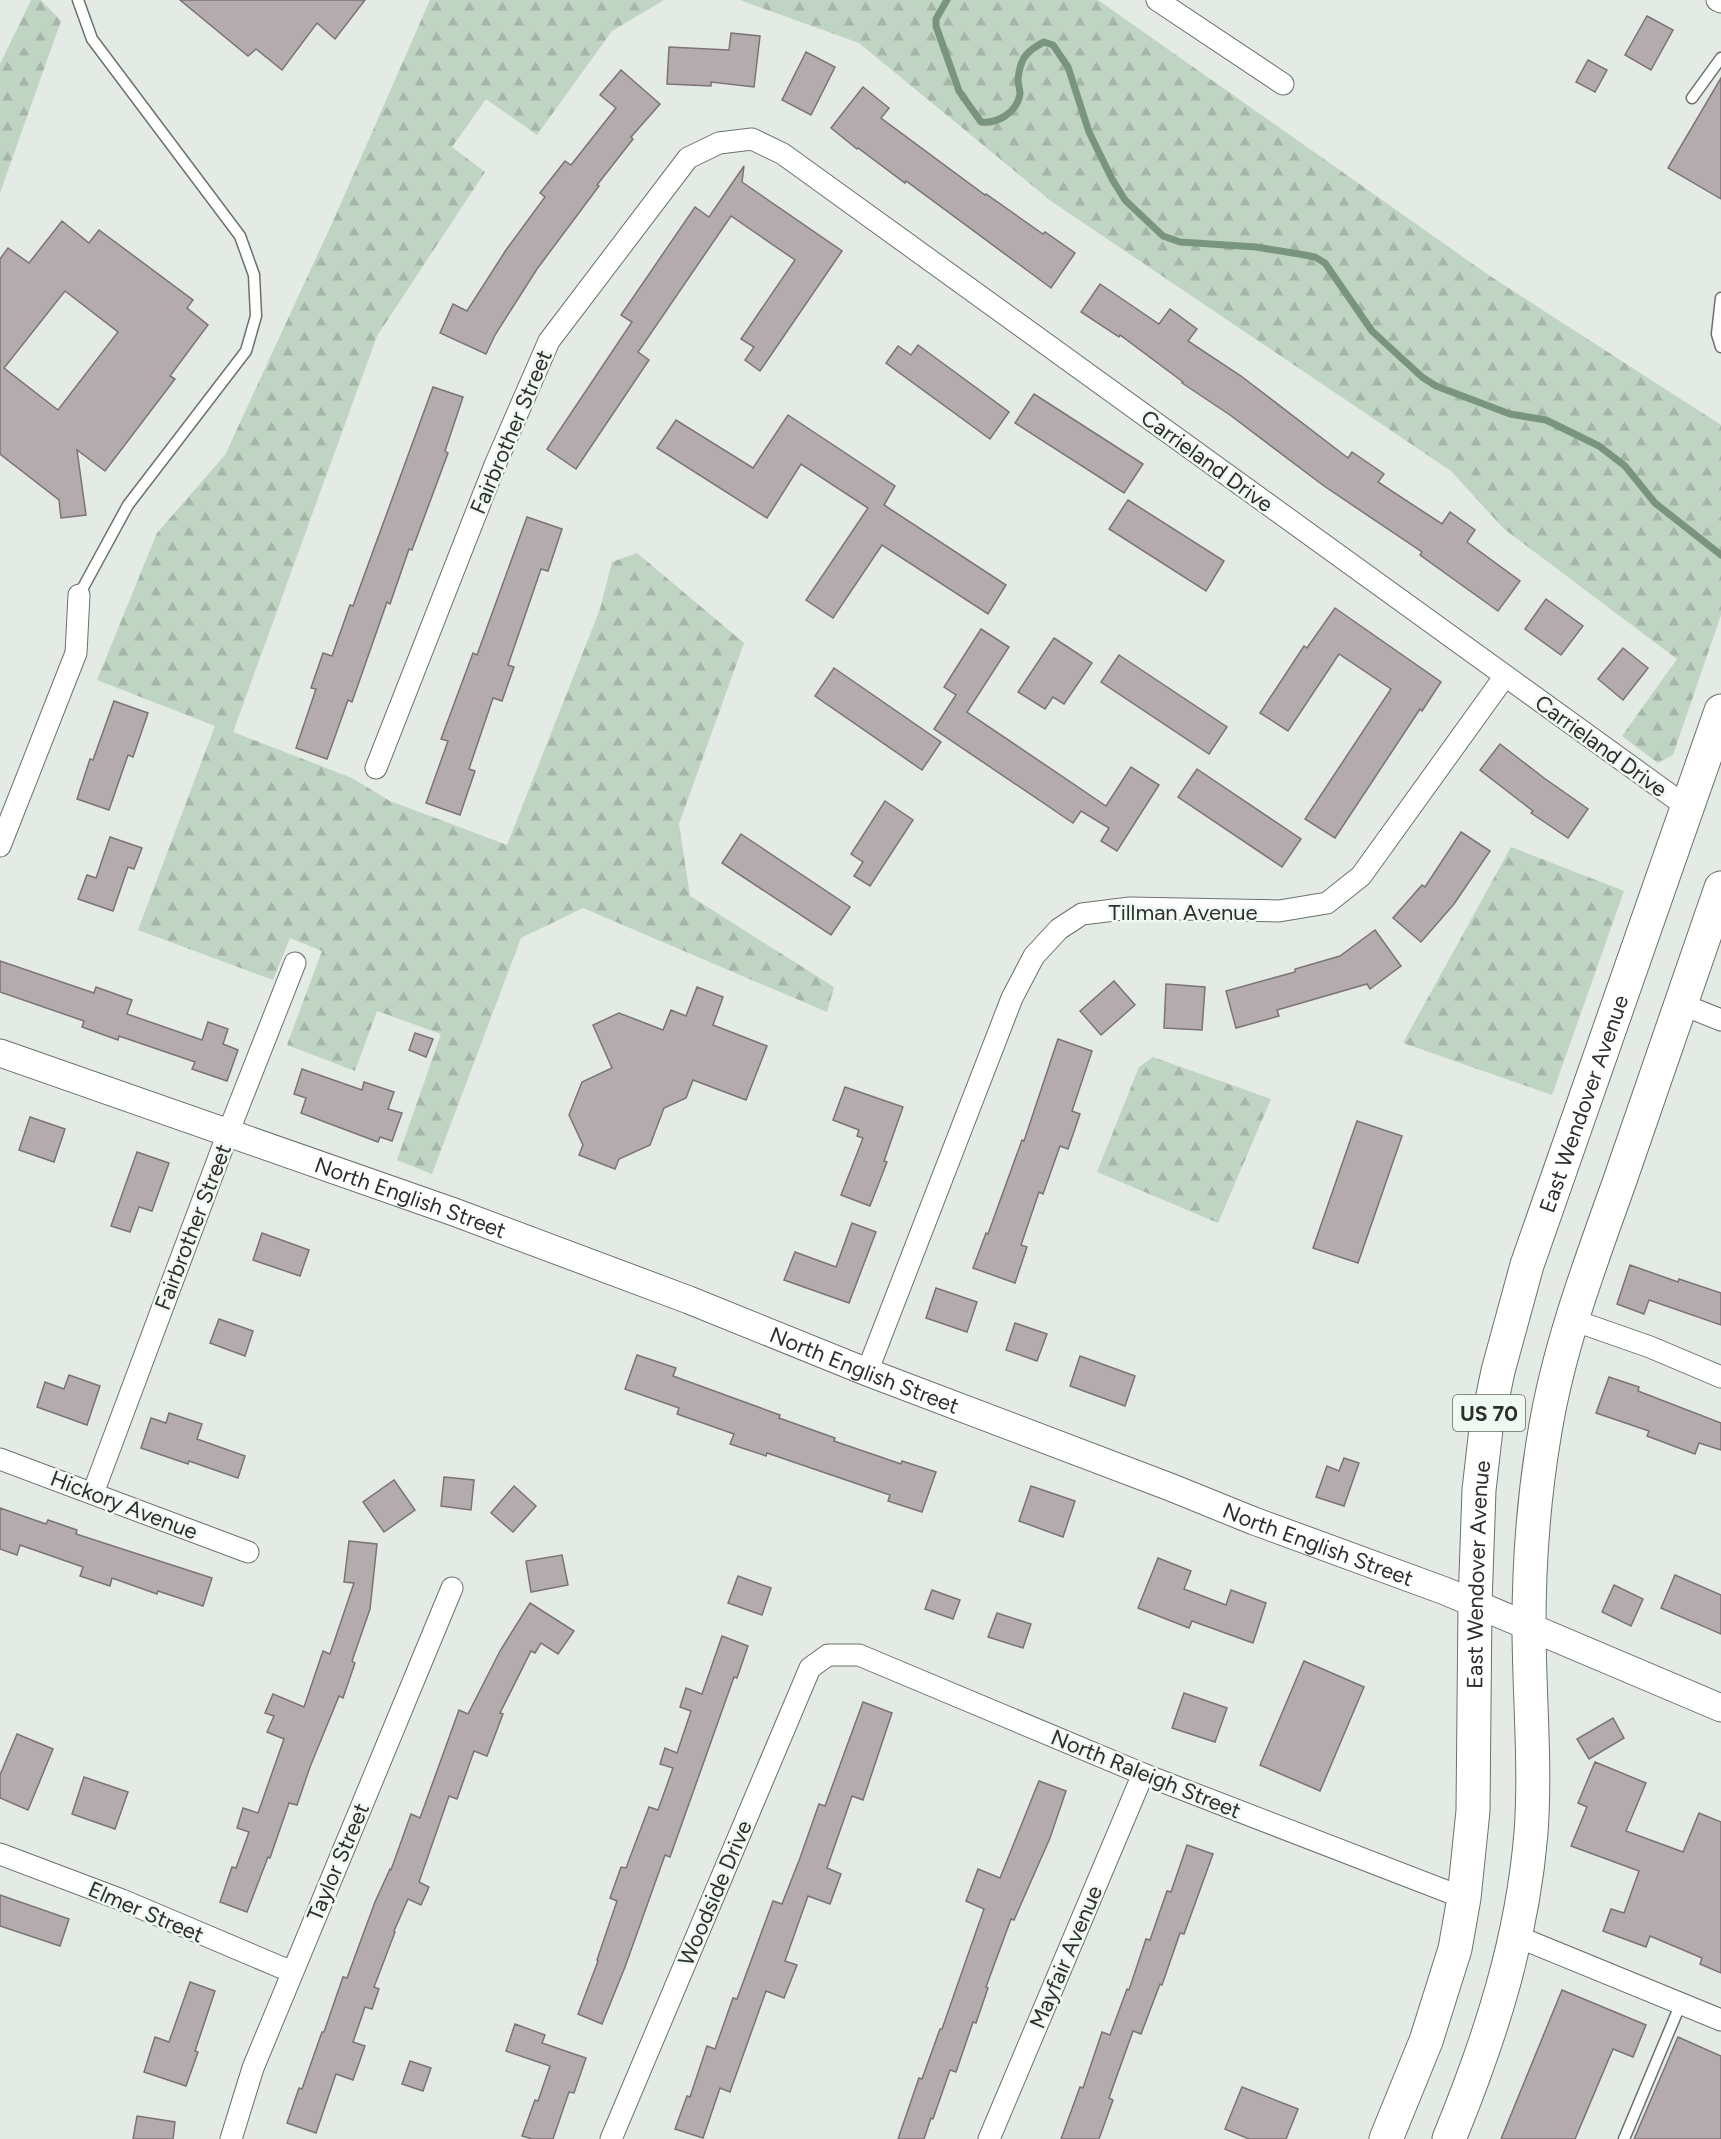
<svg xmlns="http://www.w3.org/2000/svg" width="1721" height="2139" viewBox="0 0 1721 2139" font-family="Figtree,sans-serif">
  <style>
    .forest { fill: url(#forest-firs) }
    .lines { fill: none; stroke-linecap: round; stroke-linejoin: round }
    .stream { stroke: #79957f; stroke-width: 7 }
    .building { fill: #b4abae; stroke: #7c7376; stroke-width: 1.5; fill-rule: evenodd }
    .service-casing { stroke: #6b726d; stroke-width: 13 }
    .minor-casing { stroke: #6b726d; stroke-width: 23 }
    .tertiary-casing { stroke: #6b726d; stroke-width: 29 }
    .trunk-casing { stroke: #6b726d; stroke-width: 35 }
    .service { stroke: #fff; stroke-width: 10 }
    .minor { stroke: #fff; stroke-width: 21 }
    .tertiary { stroke: #fff; stroke-width: 27 }
    .trunk { stroke: #fff; stroke-width: 33 }
    .labels { text-anchor: middle; dominant-baseline: central; stroke-width: 5; stroke-linejoin: round; paint-order: stroke }
    .shield { fill: #f0f8f2; stroke: #676b68; stroke-width: 1.5 }
    .shield-label { font-size: 21px; font-weight: bold; fill: #2c2f2d }
    .street-label { font-size: 22px; fill: #2c2f2d; stroke: #f0f8f2 }
  </style>
  <defs>
    <pattern id="forest-firs" width="22" height="20" patternUnits="userSpaceOnUse" patternTransform="scale(1.5)"><rect width="22" height="20" fill="#c0d4c3"/><path d="M5 1l3.5 6h-7zM16 11l3.5 6h-7z" fill="#a5b6a8"/></pattern>
  </defs>
  <rect width="100%" height="100%" fill="#e3ebe4"/>
  <g class="forest">
    <path d="M 31,0 L 41,0 L 61,21 L 0,193 L 0,64 Z"/>
    <path d="M 430,0 L 664,0 L 612,31 L 537,135 L 486,99 L 452,147 L 485,172 L 377,336 L 233,732 L 352,778 L 390,801 L 507,845 L 600,609 L 612,562 L 637,553 L 744,643 L 679,824 L 690,896 L 834,987 L 827,1012 L 583,908 L 521,938 L 432,1174 L 397,1160 L 441,1034 L 377,1011 L 355,1071 L 287,1045 L 322,951 L 290,938 L 273,980 L 138,930 L 215,726 L 97,680 L 157,533 L 225,455 L 334,219 Z"/>
    <path d="M 740,0 L 1098,0 L 1490,276 L 1721,425 L 1721,615 L 1673,755 L 1658,763 L 1622,736 L 1677,659 L 1504,529 L 1451,471 L 1051,201 L 859,43 Z"/>
    <path d="M 1511,847 L 1624,891 L 1552,1095 L 1403,1043 Z"/>
    <path d="M 1153,1057 L 1271,1099 L 1218,1223 L 1097,1172 L 1139,1067 Z"/>
  </g>
  <g class="lines">
    <path class="stream" d="M 947,0 L 936,19 L 936,26 L 959,91 L 981,122 C 998,124 1017,112 1020,94 C 1020,89 1018,84 1018,79 C 1020,59 1026,51 1044,42 L 1053,45 L 1068,67 L 1089,132 L 1112,179 L 1125,200 L 1163,236 L 1180,242 L 1256,247 L 1299,254 L 1315,257 L 1325,263 L 1372,331 L 1422,377 L 1436,386 L 1510,414 L 1546,420 L 1599,446 L 1625,466 L 1655,503 L 1721,555"/>
  </g>
  <g class="building">
    <path d="M 180,0 L 365,0 L 335,39 L 317,23 L 282,70 L 256,49 L 248,56 Z"/>
    <path d="M 1647,16 L 1673,30 L 1651,70 L 1625,55 Z"/>
    <path d="M 731,33 L 760,36 L 754,87 L 711,82 L 711,86 L 667,84 L 669,47 L 729,50 Z"/>
    <path d="M 806,52 L 835,67 L 811,115 L 782,100 Z"/>
    <path d="M 1588,60 L 1607,70 L 1595,92 L 1576,82 Z"/>
    <path d="M 621,70 L 660,104 L 631,137 L 633,139 L 597,185 L 599,186 L 537,269 L 495,335 L 486,354 L 440,333 L 453,304 L 467,311 L 506,250 L 545,197 L 540,193 L 565,161 L 571,165 L 616,108 L 600,95 Z"/>
    <path d="M 1721,78 L 1721,199 L 1668,168 Z"/>
    <path d="M 863,87 L 889,108 L 881,118 L 985,195 L 986,194 L 1043,234 L 1045,232 L 1075,253 L 1051,288 L 906,181 L 905,183 L 858,148 L 857,149 L 831,128 Z"/>
    <path d="M 744,166 L 742,182 L 842,251 L 760,371 L 745,360 L 754,347 L 741,339 L 795,260 L 731,216 L 638,352 L 649,360 L 576,469 L 547,449 L 632,322 L 621,315 L 695,207 L 709,217 Z"/>
    <path d="M 62,221 L 89,243 L 99,230 L 193,300 L 187,308 L 208,325 L 170,376 L 175,379 L 105,471 L 77,450 L 86,515 L 61,518 L 59,500 L 0,454 L 0,259 L 8,248 L 29,263 ZM 65,291 L 118,332 L 58,410 L 4,368 Z"/>
    <path d="M 1100,284 L 1159,324 L 1170,309 L 1197,329 L 1188,341 L 1241,376 L 1348,458 L 1352,452 L 1384,474 L 1378,482 L 1442,524 L 1450,512 L 1475,530 L 1467,542 L 1520,581 L 1498,611 L 1420,555 L 1422,552 L 1324,486 L 1230,415 L 1182,383 L 1183,382 L 1120,335 L 1119,337 L 1081,312 Z"/>
    <path d="M 918,345 L 1009,412 L 990,439 L 886,363 L 898,346 L 911,355 Z"/>
    <path d="M 433,387 L 463,397 L 445,451 L 448,453 L 412,550 L 409,549 L 390,604 L 387,602 L 352,702 L 348,700 L 327,759 L 296,748 L 316,689 L 311,688 L 323,653 L 332,656 L 350,605 L 353,606 Z"/>
    <path d="M 1034,394 L 1143,464 L 1124,493 L 1015,423 Z"/>
    <path d="M 788,415 L 895,486 L 884,505 L 1006,585 L 988,614 L 882,545 L 833,618 L 806,600 L 868,508 L 801,464 L 767,518 L 657,448 L 676,420 L 753,468 Z"/>
    <path d="M 1128,500 L 1224,561 L 1206,591 L 1109,529 Z"/>
    <path d="M 527,517 L 562,529 L 548,571 L 541,569 L 508,665 L 514,667 L 502,701 L 493,698 L 469,769 L 475,771 L 460,815 L 426,803 L 448,741 L 441,739 L 473,653 L 477,655 Z"/>
    <path d="M 1546,599 L 1583,626 L 1561,655 L 1525,629 Z"/>
    <path d="M 1335,608 L 1441,682 L 1422,711 L 1420,709 L 1335,838 L 1305,819 L 1391,689 L 1339,654 L 1288,731 L 1260,713 L 1304,646 L 1307,648 Z"/>
    <path d="M 981,629 L 1009,647 L 967,712 L 1106,806 L 1131,767 L 1159,785 L 1117,851 L 1101,841 L 1109,828 L 1081,811 L 1073,823 L 934,729 L 956,695 L 944,687 Z"/>
    <path d="M 1054,638 L 1092,663 L 1064,704 L 1053,697 L 1045,709 L 1018,692 Z"/>
    <path d="M 1623,648 L 1648,668 L 1623,700 L 1598,679 Z"/>
    <path d="M 1119,655 L 1227,727 L 1209,754 L 1101,682 Z"/>
    <path d="M 834,668 L 941,742 L 922,770 L 815,696 Z"/>
    <path d="M 114,701 L 148,713 L 133,757 L 128,755 L 109,810 L 77,799 L 90,759 L 93,760 Z"/>
    <path d="M 1500,744 L 1544,778 L 1588,809 L 1568,838 L 1531,813 L 1533,811 L 1480,770 Z"/>
    <path d="M 1197,769 L 1301,839 L 1282,867 L 1178,797 Z"/>
    <path d="M 885,801 L 913,820 L 870,886 L 854,876 L 863,862 L 851,854 Z"/>
    <path d="M 1461,832 L 1490,851 L 1454,904 L 1421,942 L 1393,918 L 1422,885 L 1425,887 Z"/>
    <path d="M 741,834 L 850,907 L 831,935 L 722,863 Z"/>
    <path d="M 110,837 L 142,848 L 134,869 L 128,867 L 113,911 L 78,899 L 87,875 L 96,878 Z"/>
    <path d="M 1375,930 L 1401,966 L 1370,989 L 1367,984 L 1277,1010 L 1279,1016 L 1236,1028 L 1226,991 L 1295,972 L 1295,969 L 1340,956 Z"/>
    <path d="M 0,961 L 94,993 L 96,987 L 132,1000 L 127,1014 L 202,1040 L 208,1022 L 228,1029 L 223,1044 L 238,1050 L 227,1081 L 192,1069 L 195,1062 L 119,1036 L 118,1040 L 82,1027 L 84,1021 L 0,992 Z"/>
    <path d="M 1114,981 L 1135,1005 L 1101,1035 L 1080,1011 Z"/>
    <path d="M 1166,984 L 1205,987 L 1202,1030 L 1164,1028 Z"/>
    <path d="M 697,987 L 723,997 L 713,1025 L 767,1046 L 746,1100 L 693,1080 L 686,1098 L 664,1108 L 650,1145 L 619,1159 L 615,1169 L 579,1155 L 583,1145 L 569,1115 L 582,1082 L 612,1068 L 593,1025 L 619,1013 L 663,1030 L 671,1010 L 686,1016 Z"/>
    <path d="M 415,1033 L 433,1039 L 426,1057 L 409,1050 Z"/>
    <path d="M 1058,1039 L 1092,1051 L 1072,1111 L 1080,1114 L 1068,1149 L 1060,1146 L 1043,1194 L 1039,1192 L 1021,1245 L 1027,1247 L 1015,1283 L 973,1268 L 986,1233 L 988,1234 L 1022,1140 L 1024,1141 Z"/>
    <path d="M 302,1069 L 362,1090 L 364,1082 L 394,1092 L 388,1109 L 402,1113 L 392,1141 L 380,1137 L 378,1142 L 301,1113 L 306,1098 L 294,1094 Z"/>
    <path d="M 845,1087 L 903,1107 L 884,1161 L 887,1162 L 870,1206 L 841,1195 L 863,1138 L 857,1136 L 859,1130 L 833,1120 Z"/>
    <path d="M 30,1117 L 65,1129 L 54,1162 L 19,1150 Z"/>
    <path d="M 1357,1121 L 1402,1136 L 1358,1263 L 1313,1248 Z"/>
    <path d="M 137,1152 L 169,1163 L 152,1211 L 139,1207 L 130,1232 L 111,1226 Z"/>
    <path d="M 852,1223 L 876,1232 L 849,1303 L 784,1280 L 795,1252 L 836,1267 Z"/>
    <path d="M 262,1233 L 309,1250 L 300,1276 L 253,1260 Z"/>
    <path d="M 1630,1265 L 1678,1282 L 1679,1279 L 1721,1293 L 1721,1325 L 1649,1300 L 1644,1314 L 1617,1304 Z"/>
    <path d="M 936,1288 L 977,1302 L 967,1332 L 926,1318 Z"/>
    <path d="M 219,1319 L 253,1331 L 245,1356 L 210,1343 Z"/>
    <path d="M 1015,1323 L 1047,1334 L 1037,1361 L 1006,1350 Z"/>
    <path d="M 637,1355 L 676,1368 L 673,1376 L 780,1415 L 779,1418 L 835,1438 L 834,1441 L 901,1464 L 902,1461 L 936,1472 L 922,1512 L 888,1501 L 890,1495 L 767,1453 L 766,1456 L 730,1444 L 734,1434 L 677,1414 L 679,1408 L 625,1389 Z"/>
    <path d="M 1080,1356 L 1135,1376 L 1125,1406 L 1070,1386 Z"/>
    <path d="M 69,1375 L 100,1386 L 87,1425 L 37,1407 L 45,1382 L 64,1389 Z"/>
    <path d="M 1609,1377 L 1639,1387 L 1638,1391 L 1721,1423 L 1721,1450 L 1699,1443 L 1695,1454 L 1647,1436 L 1649,1431 L 1596,1413 Z"/>
    <path d="M 169,1413 L 202,1424 L 197,1439 L 245,1456 L 238,1478 L 189,1461 L 188,1464 L 141,1448 L 151,1418 L 166,1423 Z"/>
    <path d="M 1344,1458 L 1359,1463 L 1344,1506 L 1316,1497 L 1327,1466 L 1339,1471 Z"/>
    <path d="M 444,1477 L 474,1480 L 471,1510 L 441,1506 Z"/>
    <path d="M 394,1480 L 415,1510 L 384,1532 L 363,1502 Z"/>
    <path d="M 514,1486 L 536,1506 L 513,1532 L 491,1513 Z"/>
    <path d="M 1031,1486 L 1075,1501 L 1063,1537 L 1019,1521 Z"/>
    <path d="M 0,1508 L 46,1524 L 48,1520 L 77,1530 L 76,1534 L 212,1578 L 203,1606 L 158,1591 L 157,1594 L 112,1578 L 110,1586 L 80,1576 L 83,1567 L 20,1545 L 17,1555 L 0,1549 Z"/>
    <path d="M 349,1541 L 377,1544 L 370,1609 L 352,1661 L 355,1663 L 343,1698 L 339,1696 L 310,1767 L 297,1805 L 289,1803 L 270,1858 L 268,1857 L 247,1912 L 220,1902 L 232,1867 L 236,1868 L 249,1832 L 237,1828 L 243,1808 L 258,1813 L 284,1739 L 267,1732 L 274,1716 L 265,1713 L 273,1694 L 304,1707 L 323,1651 L 330,1654 L 354,1583 L 344,1582 Z"/>
    <path d="M 562,1555 L 568,1585 L 531,1592 L 526,1561 Z"/>
    <path d="M 1158,1558 L 1191,1571 L 1184,1589 L 1226,1605 L 1231,1590 L 1266,1603 L 1253,1643 L 1192,1621 L 1189,1628 L 1138,1608 Z"/>
    <path d="M 1675,1575 L 1721,1595 L 1721,1634 L 1661,1608 Z"/>
    <path d="M 738,1576 L 771,1588 L 762,1615 L 728,1603 Z"/>
    <path d="M 1614,1585 L 1643,1599 L 1631,1626 L 1602,1612 Z"/>
    <path d="M 932,1590 L 960,1600 L 953,1619 L 925,1609 Z"/>
    <path d="M 530,1603 L 574,1631 L 558,1654 L 541,1643 L 535,1653 L 531,1651 L 500,1713 L 503,1714 L 487,1756 L 474,1751 L 457,1799 L 449,1796 L 419,1882 L 429,1887 L 421,1905 L 408,1899 L 394,1931 L 395,1932 L 374,1987 L 379,1989 L 372,2009 L 365,2007 L 353,2042 L 365,2046 L 353,2080 L 336,2074 L 316,2133 L 287,2123 L 299,2088 L 302,2089 L 322,2032 L 324,2032 L 343,1977 L 347,1978 L 375,1902 L 390,1869 L 391,1870 L 411,1814 L 420,1818 L 459,1710 L 468,1714 L 500,1651 Z"/>
    <path d="M 997,1613 L 1031,1624 L 1023,1648 L 988,1637 Z"/>
    <path d="M 722,1636 L 748,1646 L 737,1678 L 734,1677 L 670,1857 L 665,1855 L 625,1967 L 602,2024 L 578,2014 L 598,1961 L 597,1960 L 617,1901 L 610,1898 L 621,1867 L 626,1868 L 649,1807 L 658,1810 L 673,1768 L 660,1764 L 665,1748 L 677,1753 L 691,1711 L 680,1707 L 686,1688 L 702,1694 Z"/>
    <path d="M 1304,1661 L 1364,1687 L 1320,1791 L 1260,1765 Z"/>
    <path d="M 1184,1693 L 1227,1708 L 1215,1742 L 1172,1728 Z"/>
    <path d="M 863,1702 L 892,1713 L 863,1800 L 852,1796 L 827,1868 L 841,1874 L 830,1904 L 808,1896 L 785,1961 L 797,1965 L 784,1998 L 766,1991 L 730,2092 L 720,2088 L 703,2138 L 675,2129 L 687,2096 L 690,2097 L 707,2046 L 715,2049 L 733,1998 L 737,1999 L 773,1901 L 782,1904 L 800,1858 L 819,1804 L 825,1806 Z"/>
    <path d="M 1613,1718 L 1624,1738 L 1589,1759 L 1577,1739 Z"/>
    <path d="M 17,1734 L 53,1749 L 28,1810 L 0,1798 L 0,1775 Z"/>
    <path d="M 1595,1762 L 1646,1783 L 1626,1831 L 1683,1852 L 1699,1813 L 1721,1822 L 1721,1973 L 1700,1964 L 1702,1958 L 1650,1936 L 1646,1947 L 1603,1931 L 1611,1909 L 1624,1913 L 1639,1871 L 1571,1846 L 1587,1807 L 1578,1803 Z"/>
    <path d="M 84,1777 L 128,1792 L 115,1829 L 72,1814 Z"/>
    <path d="M 1039,1781 L 1066,1791 L 1050,1838 L 1014,1920 L 1011,1919 L 986,1987 L 988,1988 L 976,2023 L 973,2022 L 956,2072 L 950,2070 L 933,2119 L 931,2118 L 924,2139 L 898,2139 L 919,2078 L 922,2079 L 940,2029 L 942,2029 L 984,1909 L 966,1901 L 978,1869 L 1000,1878 Z"/>
    <path d="M 1187,1845 L 1213,1854 L 1184,1934 L 1180,1933 L 1162,1985 L 1160,1984 L 1141,2034 L 1133,2031 L 1109,2098 L 1113,2100 L 1099,2139 L 1061,2139 L 1080,2087 L 1083,2088 L 1102,2032 L 1110,2035 L 1127,1989 L 1129,1990 L 1146,1939 L 1150,1940 L 1167,1891 L 1171,1892 Z"/>
    <path d="M 0,1895 L 69,1919 L 60,1946 L 0,1926 Z"/>
    <path d="M 190,1982 L 215,1991 L 195,2051 L 198,2052 L 186,2086 L 144,2072 L 155,2037 L 169,2042 Z"/>
    <path d="M 1562,1990 L 1646,2025 L 1633,2057 L 1613,2049 L 1575,2139 L 1501,2139 Z"/>
    <path d="M 515,2024 L 545,2035 L 542,2043 L 586,2058 L 574,2093 L 569,2092 L 553,2139 L 532,2139 L 522,2136 L 535,2100 L 538,2101 L 550,2066 L 506,2051 Z"/>
    <path d="M 1678,2037 L 1721,2056 L 1721,2139 L 1634,2139 Z"/>
    <path d="M 410,2061 L 431,2068 L 423,2091 L 402,2084 Z"/>
    <path d="M 1242,2087 L 1298,2109 L 1286,2139 L 1249,2139 L 1225,2129 Z"/>
    <path d="M 137,2116 L 175,2122 L 173,2139 L 133,2139 Z"/>
  </g>
  <g class="lines">
    <g class="service-casing">
      <g id="service">
        <path d="M 78,0 L 92,39 L 240,236 L 254,275 L 256,316 L 246,351 L 128,505 L 79,595"/>
        <path d="M 1692,98 L 1721,58"/>
        <path d="M 1721,298 L 1717,334 L 1721,347"/>
        <path d="M 1624,2139 L 1681,2003"/>
      </g>
    </g>
    <g class="minor-casing">
      <g id="minor">
        <path d="M 1157,0 L 1283,84"/>
        <path d="M 1717,0 L 1721,2"/>
        <path d="M 376,768 L 495,465 L 549,341 L 688,158 L 719,143 L 752,139 L 783,154 L 1687,807"/>
        <path d="M 0,846 L 76,653 L 79,595"/>
        <path d="M 1681,1004 L 1721,1020"/>
        <path d="M 1573,1320 L 1650,1347 L 1721,1377"/>
        <path d="M 867,1372 L 1012,998 L 1034,956 L 1059,929 L 1082,914 L 1130,908 L 1279,911 L 1327,903 L 1361,876 L 1505,676"/>
        <path d="M 0,1459 L 248,1552"/>
        <path d="M 93,1493 L 228,1133 L 295,963"/>
        <path d="M 0,1854 L 122,1900 L 292,1972"/>
        <path d="M 1516,1936 L 1721,2020"/>
        <path d="M 231,2139 L 253,2068 L 452,1588"/>
        <path d="M 611,2139 L 810,1668 L 828,1655 L 859,1655 L 1143,1774 L 1464,1898"/>
        <path d="M 989,2139 L 1143,1774"/>
      </g>
    </g>
    <g class="tertiary-casing">
      <g id="tertiary">
        <path id="s1" d="M 0,1053 L 454,1212 L 689,1300 L 867,1372 L 1170,1487 L 1254,1521 L 1445,1591 L 1721,1708"/>
      </g>
    </g>
    <g class="trunk-casing">
      <g id="trunk">
        <path id="s2" d="M 1386,2139 L 1426,2041 L 1455,1949 L 1464,1898 L 1473,1811 L 1475,1604 L 1479,1490 L 1486,1429 L 1498,1371 L 1527,1265 L 1721,711"/>
        <path d="M 1449,2139 C 1490,2039 1522,1941 1531,1833 C 1536,1764 1529,1695 1529,1625 C 1529,1560 1534,1495 1545,1431 C 1559,1346 1590,1264 1619,1183 C 1653,1084 1687,986 1721,888"/>
      </g>
    </g>
    <use href="#service" class="service"/>
    <use href="#minor" class="minor"/>
    <use href="#tertiary" class="tertiary"/>
    <use href="#trunk" class="trunk"/>
  </g>
  <g class="labels">
    <rect class="shield" x="1453" y="1395" width="72" height="36" rx="4.5"/>
    <g class="shield-label">
      <text x="1489" y="1413">US 70</text>
    </g>
    <g class="street-label">
      <text transform="translate(511 432) rotate(-67)">Fairbrother Street</text>
      <text transform="translate(1207 461) rotate(36)">Carrieland Drive</text>
      <text transform="translate(1601 746) rotate(36)">Carrieland Drive</text>
      <text x="1183" y="912">Tillman Avenue</text>
      <text stroke="none"><textPath href="#s2" startOffset="1064">East Wendover Avenue</textPath></text>
      <text stroke="none"><textPath href="#s1" startOffset="435">North English Street</textPath></text>
      <text transform="translate(193 1227) rotate(-69)">Fairbrother Street</text>
      <text stroke="none"><textPath href="#s1" startOffset="921">North English Street</textPath></text>
      <text transform="translate(124 1505) rotate(21)">Hickory Avenue</text>
      <text stroke="none"><textPath href="#s1" startOffset="1407">North English Street</textPath></text>
      <text stroke="none"><textPath href="#s2" startOffset="578">East Wendover Avenue</textPath></text>
      <text transform="translate(1146 1774) rotate(22)">North Raleigh Street</text>
      <text transform="translate(338 1862) rotate(-67)">Taylor Street</text>
      <text transform="translate(715 1893) rotate(-67)">Woodside Drive</text>
      <text transform="translate(146 1912) rotate(23)">Elmer Street</text>
      <text transform="translate(1066 1957) rotate(-67)">Mayfair Avenue</text>
    </g>
  </g>
</svg>
